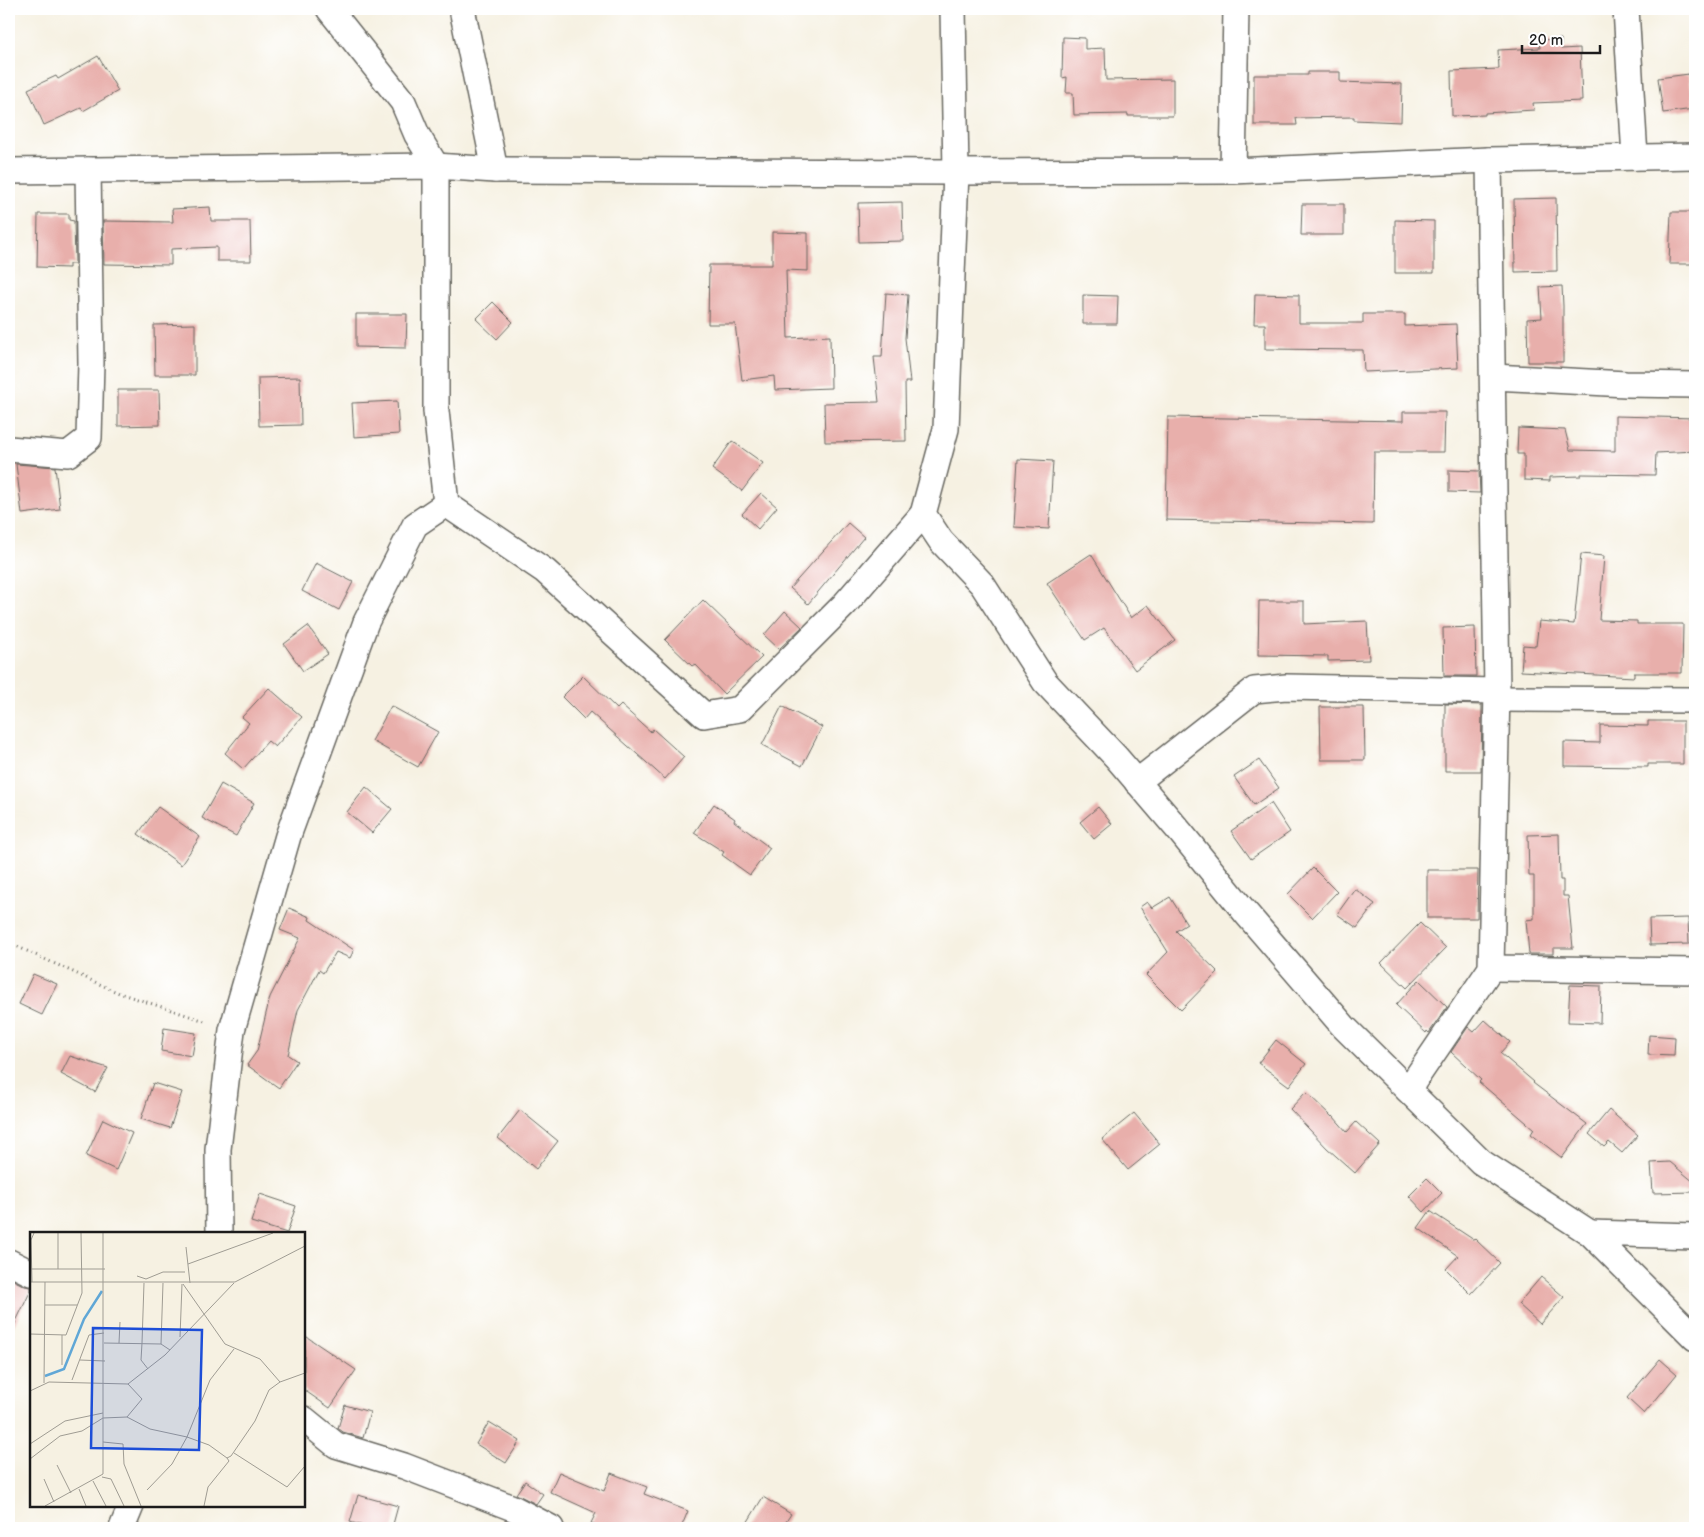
<svg xmlns="http://www.w3.org/2000/svg" width="1704" height="1537" viewBox="0 0 1704 1537" font-family="'Balsamiq Sans',sans-serif">
  <style>
    .building { fill: #e8afab }
    .lines { fill: none; stroke-linecap: round; stroke-linejoin: round }
    .minor-casing { stroke: #686761; stroke-width: 28 }
    .path { stroke: #686761; stroke-width: 3; stroke-dasharray: 1 4; stroke-linecap: butt }
    .minor { stroke: #fff; stroke-width: 25 }
    .inset-river { fill: none; stroke: #60a7d6; stroke-width: 2.5 }
    .inset-road { fill: none; stroke: #9f9c93; stroke-width: 1 }
    .view { fill: #1d4ed8; fill-opacity: 0.15; stroke: #1d4ed8; stroke-width: 2.5 }
    .inset-edge { fill: none; stroke: #1c1c1c; stroke-width: 2.5 }
  </style>
  <rect width="100%" height="100%" fill="#fff"/>
  <filter id="ink" filterUnits="userSpaceOnUse"><feTurbulence type="fractalNoise" baseFrequency=".02" numOctaves="2"/><feDisplacementMap in="SourceGraphic" scale="10" xChannelSelector="R" yChannelSelector="G"/><feConvolveMatrix kernelMatrix="1 2 1 2 8 2 1 2 1" color-interpolation-filters="sRGB"/></filter>
  <filter id="wash" filterUnits="userSpaceOnUse"><feTurbulence type="fractalNoise" baseFrequency=".0096" numOctaves="4" result="noise"/><feDisplacementMap in="SourceGraphic" scale="20" xChannelSelector="R" yChannelSelector="G"/><feGaussianBlur stdDeviation="1.12" result="paint"/><feColorMatrix in="noise" values="0 0 0 0 0 0 0 0 0 0 0 0 0 0 0 0 0 1.4 0 .05"/><feComposite in="paint" operator="in"/></filter>
  <g filter="url(#wash)">
    <rect width="100%" height="100%" fill="#f6f1e2"/>
    <g id="blocks">
      <g class="building">
        <path d="M 1063,37 L 1085,38 L 1085,49 L 1105,48 L 1106,80 L 1173,79 L 1173,116 L 1128,116 L 1128,114 L 1074,115 L 1073,93 L 1066,93 L 1067,77 L 1062,78 Z"/>
        <path d="M 1561,39 L 1561,49 L 1580,48 L 1582,101 L 1533,103 L 1534,110 L 1485,113 L 1485,115 L 1452,116 L 1451,71 L 1499,69 L 1498,50 L 1540,48 L 1539,40 Z"/>
        <path d="M 98,56 L 118,91 L 83,111 L 81,108 L 44,125 L 28,89 L 56,76 L 58,79 Z"/>
        <path d="M 1308,72 L 1340,72 L 1340,82 L 1402,84 L 1401,122 L 1354,120 L 1354,117 L 1296,118 L 1297,125 L 1254,125 L 1254,75 L 1308,75 Z"/>
        <path d="M 1689,74 L 1694,109 L 1663,113 L 1658,78 Z"/>
        <path d="M 1556,198 L 1557,271 L 1515,272 L 1514,199 Z"/>
        <path d="M 902,202 L 903,241 L 859,242 L 858,203 Z"/>
        <path d="M 1302,204 L 1344,204 L 1344,235 L 1301,235 Z"/>
        <path d="M 210,207 L 211,221 L 250,221 L 251,261 L 217,261 L 217,247 L 171,249 L 171,265 L 104,264 L 103,221 L 173,222 L 172,209 Z"/>
        <path d="M 1671,212 L 1694,212 L 1695,264 L 1669,264 Z"/>
        <path d="M 38,214 L 69,214 L 69,220 L 74,221 L 75,264 L 69,264 L 69,268 L 37,267 Z"/>
        <path d="M 1395,220 L 1434,221 L 1434,273 L 1395,273 Z"/>
        <path d="M 772,232 L 808,233 L 808,271 L 786,270 L 788,338 L 830,336 L 831,388 L 775,390 L 774,376 L 742,380 L 735,324 L 708,324 L 709,265 L 772,265 Z"/>
        <path d="M 1562,286 L 1563,306 L 1563,362 L 1528,362 L 1527,319 L 1542,318 L 1540,287 Z"/>
        <path d="M 886,293 L 908,295 L 905,338 L 910,382 L 905,382 L 906,441 L 825,442 L 824,403 L 879,402 L 874,357 L 882,357 Z"/>
        <path d="M 1255,294 L 1299,295 L 1299,323 L 1363,323 L 1363,314 L 1405,314 L 1405,326 L 1456,324 L 1458,368 L 1364,372 L 1363,350 L 1265,349 L 1265,324 L 1254,324 Z"/>
        <path d="M 1083,295 L 1118,296 L 1117,324 L 1083,324 Z"/>
        <path d="M 493,302 L 513,322 L 497,339 L 476,319 Z"/>
        <path d="M 356,314 L 407,314 L 406,348 L 356,347 Z"/>
        <path d="M 195,324 L 195,375 L 155,375 L 154,325 Z"/>
        <path d="M 300,377 L 301,425 L 259,426 L 258,378 Z"/>
        <path d="M 118,390 L 159,390 L 160,425 L 118,426 Z"/>
        <path d="M 397,401 L 399,434 L 354,437 L 352,403 Z"/>
        <path d="M 1403,412 L 1445,412 L 1444,452 L 1374,452 L 1373,524 L 1166,520 L 1168,417 L 1403,421 Z"/>
        <path d="M 1615,416 L 1695,418 L 1695,451 L 1656,453 L 1655,475 L 1581,474 L 1581,476 L 1550,477 L 1550,481 L 1524,480 L 1524,454 L 1517,454 L 1518,428 L 1565,430 L 1570,450 L 1615,451 Z"/>
        <path d="M 732,441 L 763,463 L 742,491 L 712,469 Z"/>
        <path d="M 1018,459 L 1053,461 L 1049,529 L 1014,527 Z"/>
        <path d="M 16,464 L 55,467 L 60,509 L 22,514 Z"/>
        <path d="M 1449,470 L 1479,471 L 1480,493 L 1449,492 Z"/>
        <path d="M 761,493 L 777,507 L 758,529 L 742,514 Z"/>
        <path d="M 848,523 L 864,537 L 808,604 L 790,588 Z"/>
        <path d="M 1091,554 L 1131,618 L 1148,605 L 1175,640 L 1135,670 L 1104,628 L 1085,640 L 1047,583 Z"/>
        <path d="M 1581,554 L 1604,556 L 1599,620 L 1637,621 L 1637,624 L 1683,624 L 1682,673 L 1634,673 L 1634,677 L 1521,671 L 1523,645 L 1536,646 L 1539,621 L 1574,624 Z"/>
        <path d="M 316,563 L 353,582 L 339,610 L 302,591 Z"/>
        <path d="M 703,600 L 762,657 L 724,694 L 695,664 L 692,666 L 665,640 Z"/>
        <path d="M 1259,601 L 1304,601 L 1304,624 L 1367,621 L 1369,660 L 1328,661 L 1328,656 L 1258,655 Z"/>
        <path d="M 785,611 L 802,627 L 779,649 L 764,635 Z"/>
        <path d="M 308,626 L 328,654 L 303,671 L 284,644 Z"/>
        <path d="M 1475,627 L 1476,676 L 1444,676 L 1443,628 Z"/>
        <path d="M 583,676 L 617,709 L 621,705 L 651,732 L 653,729 L 684,757 L 665,779 L 590,712 L 584,719 L 562,697 Z"/>
        <path d="M 269,688 L 302,717 L 275,747 L 268,741 L 243,769 L 225,753 L 249,723 L 242,717 Z"/>
        <path d="M 1445,704 L 1482,705 L 1481,771 L 1445,771 Z"/>
        <path d="M 391,706 L 438,732 L 418,767 L 372,741 Z"/>
        <path d="M 782,706 L 822,727 L 802,766 L 762,745 Z"/>
        <path d="M 1320,707 L 1364,707 L 1365,760 L 1321,760 Z"/>
        <path d="M 1648,721 L 1683,721 L 1683,764 L 1648,764 L 1648,767 L 1564,766 L 1564,742 L 1600,743 L 1600,725 L 1648,726 Z"/>
        <path d="M 1259,760 L 1279,788 L 1254,805 L 1234,777 Z"/>
        <path d="M 221,784 L 254,803 L 236,836 L 202,818 Z"/>
        <path d="M 366,787 L 392,809 L 372,833 L 347,812 Z"/>
        <path d="M 1271,803 L 1290,832 L 1251,859 L 1231,831 Z"/>
        <path d="M 714,804 L 735,819 L 734,821 L 770,848 L 750,875 L 722,855 L 724,852 L 694,833 Z"/>
        <path d="M 158,807 L 200,837 L 181,865 L 138,834 Z"/>
        <path d="M 1098,807 L 1112,824 L 1094,839 L 1080,822 Z"/>
        <path d="M 1559,834 L 1560,880 L 1563,880 L 1563,896 L 1568,896 L 1573,948 L 1553,948 L 1553,954 L 1529,954 L 1526,920 L 1534,919 L 1534,876 L 1529,876 L 1528,835 Z"/>
        <path d="M 1313,868 L 1337,892 L 1312,918 L 1288,894 Z"/>
        <path d="M 1427,870 L 1478,870 L 1477,918 L 1427,918 Z"/>
        <path d="M 1355,889 L 1375,904 L 1357,928 L 1337,914 Z"/>
        <path d="M 1170,897 L 1187,924 L 1176,931 L 1218,972 L 1181,1010 L 1146,975 L 1168,952 L 1140,907 L 1147,902 L 1152,908 Z"/>
        <path d="M 289,908 L 310,917 L 309,920 L 354,950 L 350,958 L 336,952 L 323,973 L 319,970 L 298,1010 L 288,1055 L 297,1061 L 279,1088 L 247,1065 L 257,1051 L 270,997 L 300,938 L 280,930 Z"/>
        <path d="M 1688,918 L 1689,944 L 1650,945 L 1649,919 Z"/>
        <path d="M 1420,923 L 1446,948 L 1407,988 L 1381,963 Z"/>
        <path d="M 33,974 L 57,984 L 42,1015 L 19,1004 Z"/>
        <path d="M 1419,980 L 1447,1007 L 1429,1033 L 1427,1031 L 1426,1033 L 1396,1005 Z"/>
        <path d="M 1570,985 L 1601,986 L 1600,1023 L 1568,1022 Z"/>
        <path d="M 1485,1020 L 1510,1042 L 1500,1053 L 1534,1082 L 1533,1083 L 1587,1124 L 1562,1158 L 1531,1134 L 1534,1129 L 1479,1082 L 1481,1080 L 1451,1052 L 1468,1027 L 1474,1032 Z"/>
        <path d="M 164,1028 L 196,1033 L 192,1056 L 161,1051 Z"/>
        <path d="M 1649,1035 L 1675,1037 L 1674,1056 L 1648,1055 Z"/>
        <path d="M 1276,1040 L 1306,1064 L 1289,1086 L 1258,1063 Z"/>
        <path d="M 70,1056 L 108,1068 L 95,1092 L 61,1074 Z"/>
        <path d="M 153,1083 L 182,1092 L 170,1128 L 141,1119 Z"/>
        <path d="M 1306,1092 L 1332,1117 L 1333,1116 L 1347,1132 L 1356,1122 L 1380,1144 L 1355,1173 L 1327,1148 L 1290,1109 Z"/>
        <path d="M 520,1110 L 558,1141 L 536,1169 L 498,1138 Z"/>
        <path d="M 1609,1110 L 1638,1135 L 1622,1153 L 1609,1142 L 1604,1147 L 1589,1134 Z"/>
        <path d="M 1134,1113 L 1160,1144 L 1128,1170 L 1102,1139 Z"/>
        <path d="M 103,1119 L 132,1133 L 116,1170 L 86,1156 Z"/>
        <path d="M 1670,1162 L 1695,1183 L 1695,1192 L 1653,1193 L 1651,1163 Z"/>
        <path d="M 1427,1178 L 1442,1193 L 1424,1212 L 1409,1196 Z"/>
        <path d="M 260,1194 L 296,1206 L 287,1233 L 251,1222 Z"/>
        <path d="M 1430,1211 L 1474,1240 L 1475,1239 L 1500,1263 L 1471,1294 L 1446,1269 L 1458,1256 L 1418,1228 Z"/>
        <path d="M 1541,1277 L 1564,1297 L 1540,1324 L 1518,1304 Z"/>
        <path d="M 9,1278 L 25,1286 L 31,1287 L 31,1290 L 9,1336 Z"/>
        <path d="M 304,1335 L 356,1370 L 330,1408 L 304,1390 Z"/>
        <path d="M 1660,1359 L 1677,1374 L 1644,1414 L 1627,1398 Z"/>
        <path d="M 345,1405 L 370,1412 L 363,1438 L 343,1432 L 338,1428 Z"/>
        <path d="M 489,1422 L 520,1441 L 506,1463 L 476,1444 Z"/>
        <path d="M 559,1472 L 604,1491 L 611,1473 L 647,1487 L 644,1494 L 688,1511 L 681,1528 L 604,1528 L 591,1523 L 596,1513 L 550,1492 Z"/>
        <path d="M 525,1481 L 543,1494 L 536,1504 L 516,1494 Z"/>
        <path d="M 358,1495 L 398,1506 L 392,1528 L 370,1528 L 350,1522 Z"/>
        <path d="M 763,1497 L 791,1514 L 782,1528 L 744,1528 Z"/>
      </g>
    </g>
  </g>
  <g filter="url(#ink)">
    <use href="#blocks" fill-opacity="0" stroke="#686761" stroke-width="1"/>
    <g class="lines">
      <g class="minor-casing">
        <g id="minor">
          <path d="M 329,9 L 403,102 L 417,135 L 436,166 L 436,411 L 446,504 L 545,571 L 704,715 L 740,709 L 844,605 L 923,514"/>
          <path d="M 462,9 L 495,170"/>
          <path d="M 953,9 L 956,172 L 946,429 L 923,514 L 941,541 L 982,584 L 1045,682 L 1116,757 L 1181,833 L 1245,912 L 1344,1027 L 1481,1162 L 1590,1233 L 1695,1338"/>
          <path d="M 1626,9 L 1635,157"/>
          <path d="M 9,171 L 436,166 L 495,170 L 956,172 L 1233,171 L 1489,160 L 1695,156"/>
          <path d="M 1233,171 L 1236,9"/>
          <path d="M 1493,377 L 1626,384 L 1695,385"/>
          <path d="M 9,449 L 68,454 L 89,438 L 91,363 L 88,170"/>
          <path d="M 1497,699 L 1695,700"/>
          <path d="M 1137,782 L 1254,690 L 1286,687 L 1497,691"/>
          <path d="M 1491,968 L 1695,971"/>
          <path d="M 1408,1090 L 1491,968 L 1497,691 L 1489,160"/>
          <path d="M 219,1233 L 218,1149 L 232,1030 L 288,836 L 366,622 L 415,525 L 446,504"/>
          <path d="M 1590,1233 L 1695,1236"/>
          <path d="M 9,1262 L 31,1273"/>
          <path d="M 304,1419 L 336,1445 L 404,1466 L 513,1508 L 551,1528"/>
          <path d="M 122,1528 L 131,1506"/>
        </g>
      </g>
      <path class="path" d="M 9,942 L 16,946 L 119,993 L 208,1022"/>
      <use href="#minor" class="minor"/>
    </g>
  </g>
  <g transform="translate(30 1232)">
    <rect width="275" height="275" fill="#f6f1e2"/>
    <path class="inset-river" d="M 15,144 L 34,137 L 54,87 L 72,59"/>
    <path class="inset-road" d="M 156,15 L 160,51M 158,32 L 243,1M 0,37 L 75,37M 28,37 L 28,1M 107,44 L 116,47 L 133,40 L 155,40M 0,50 L 205,50 L 275,14M 2,50 L 1,8 L 4,1M 153,52 L 195,112 L 230,127 L 250,150 L 275,141M 15,73 L 47,73M 0,102 L 36,103 L 52,61 L 51,1M 150,105 L 152,52M 74,111 L 131,112 L 140,118M 89,111 L 90,90M 112,111 L 114,51M 112,111 L 111,128 L 118,137M 131,112 L 133,51M 50,128 L 75,129M 32,133 L 32,103M 42,148 L 59,103 L 74,101M 14,151 L 15,50M 0,159 L 19,150 L 98,152 L 135,123 L 204,51M 97,185 L 120,197 L 157,205 L 180,148 L 204,117M 73,210 L 93,212 L 94,232 L 111,274M 0,212 L 35,189 L 73,181M 204,221 L 257,255 L 275,234M 0,227 L 30,204 L 52,199 L 73,186 L 97,185 L 112,167 L 98,152M 27,233 L 41,261M 72,245 L 81,247 L 94,274M 14,247 L 24,270M 63,249 L 76,274M 49,257 L 56,274M 117,258 L 142,232 L 157,205 L 179,213 L 197,226 L 201,224 L 225,189 L 239,158 L 250,150M 15,274 L 73,242 L 73,1M 174,274 L 178,255 L 199,229 L 197,226"/>
    <path class="view" d="M 63,96 L 172,98 L 169,218 L 61,216 Z"/>
    <rect width="275" height="275" class="inset-edge"/>
  </g>
  <rect width="1704" height="1537" fill="none" stroke="#fff" stroke-width="30"/>
  <path d="M1522 45v8h78v-8" fill="none" stroke="#1c1c1c" stroke-width="2.5"/>
  <text x="1529" y="45" font-size="15" fill="#1c1c1c" stroke="#ffffff" stroke-width="4" paint-order="stroke">20 m</text>
</svg>
